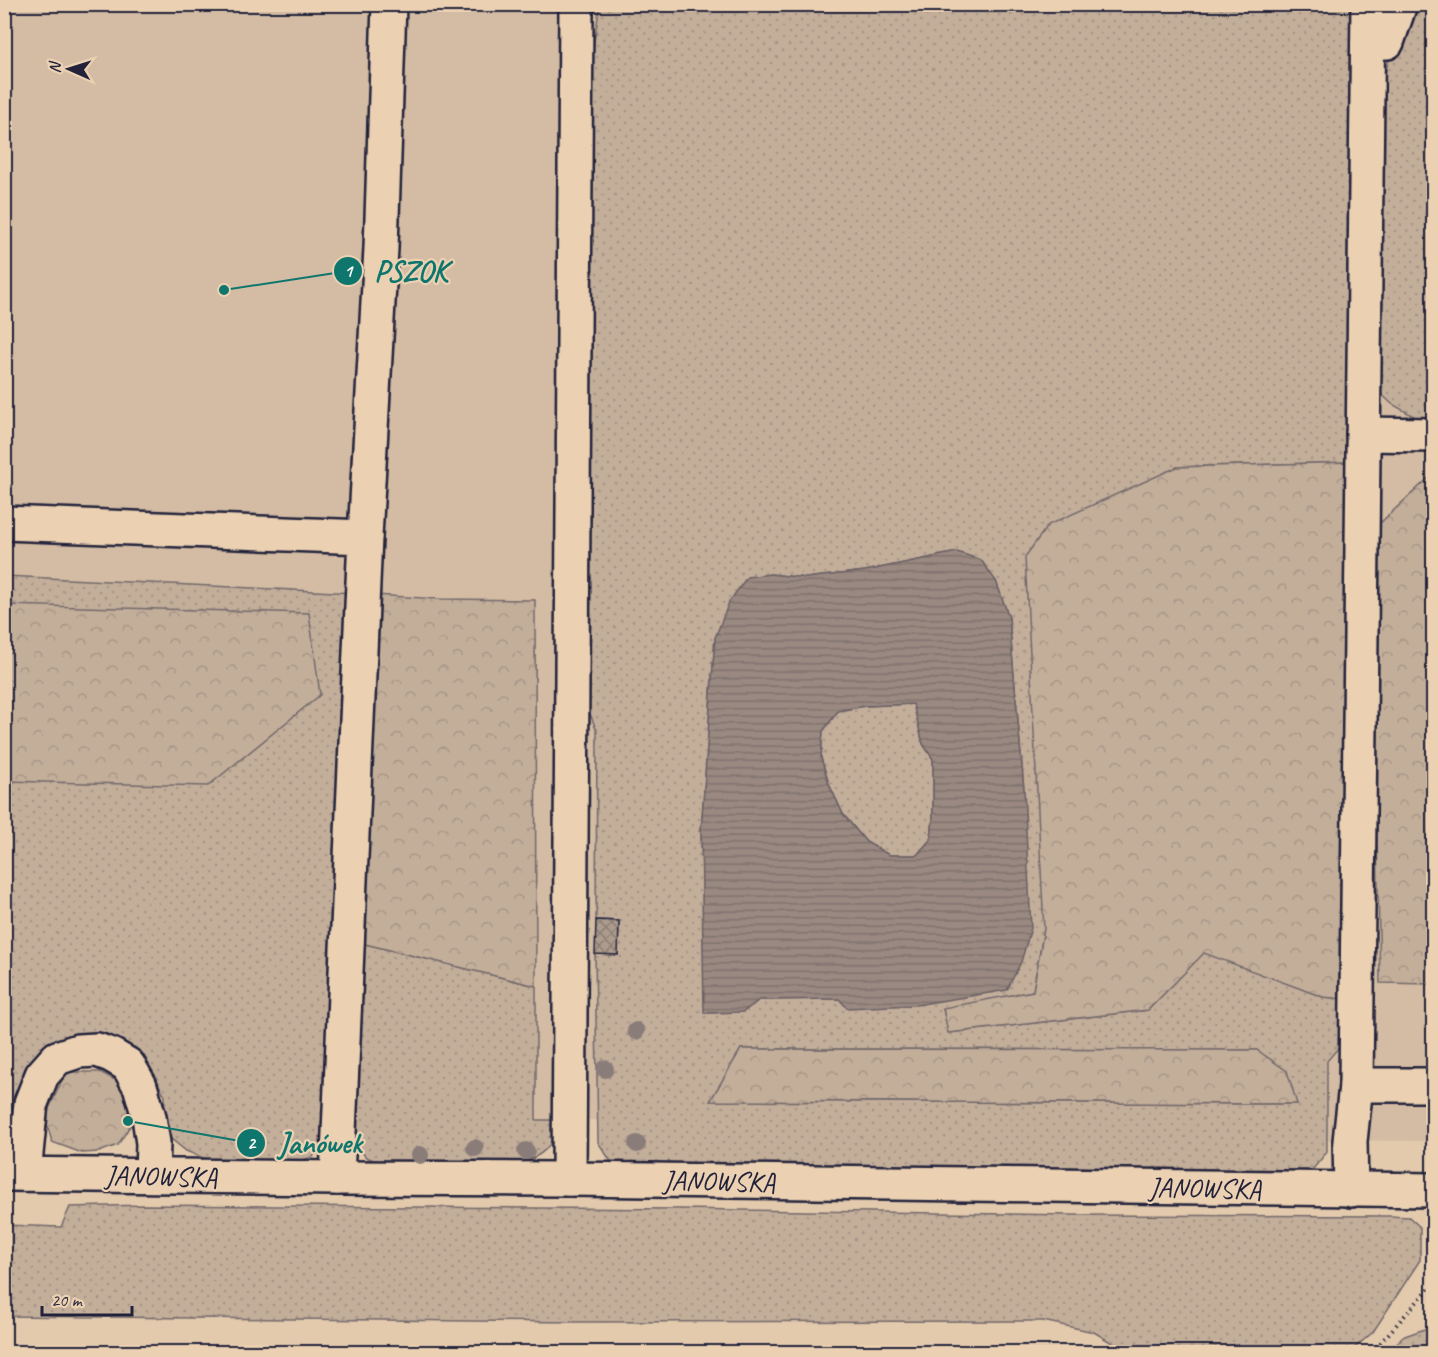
<svg xmlns="http://www.w3.org/2000/svg" width="1438" height="1357" viewBox="0 0 1438 1357" font-family="Caveat,sans-serif">
  <style>
    .built { fill: #d3bca3 }
    .grass { fill: url(#grass-dots); stroke: #72686a; stroke-width: 1.5; fill-rule: evenodd }
    .forest { fill: url(#forest-crowns); stroke: #72686a; stroke-width: 1.5 }
    .water { fill: url(#water-rules); stroke: #6a6065; stroke-width: 1.5; fill-rule: evenodd }
    .building { fill: url(#building-cross-hatch); stroke: #22223b; stroke-width: 1.5 }
    .lines { fill: none; stroke-linecap: round; stroke-linejoin: round }
    .minor-casing { stroke: #22223b; stroke-width: 38 }
    .path { stroke: #22223b; stroke-width: 4; stroke-dasharray: 1.5 4.5; stroke-linecap: butt }
    .minor { stroke: #ebd1b2; stroke-width: 33 }
    .tree { fill: #8a7d79 }
    .labels { text-anchor: middle; dominant-baseline: central; stroke-width: 4.5; stroke-linejoin: round; paint-order: stroke }
    .street-label { font-size: 28px; fill: #22223b; stroke: #ebd1b2 }
    .leader { fill: none; stroke: #0f766e; stroke-width: 2 }
    .callout-dot { fill: #0f766e; stroke: #ebd1b2; stroke-width: 2 }
    .mark-label { font-size: 18px; text-anchor: middle; font-weight: bold; fill: #fff }
    .callout-label { font-size: 30px; text-anchor: middle; font-weight: bold; fill: #0f766e; stroke: #ebd1b2; stroke-width: 4.5; stroke-linejoin: round; paint-order: stroke }
  </style>
  <defs>
    <pattern id="grass-dots" width="8" height="8" patternUnits="userSpaceOnUse" patternTransform="scale(1.5)"><rect width="8" height="8" fill="#c3ae9a"/><path d="M2 2h.1M6 6h.1" fill="none" stroke="#a79586" stroke-width="1.8" stroke-linecap="round"/></pattern>
    <pattern id="forest-crowns" width="20" height="18" patternUnits="userSpaceOnUse" patternTransform="scale(1.5)"><rect width="20" height="18" fill="#c3ae9a"/><path d="M2 6a3 3 0 1 1 6 0M12 15a3 3 0 1 1 6 0" fill="none" stroke="#a79586"/></pattern>
    <pattern id="water-rules" width="6" height="5" patternUnits="userSpaceOnUse" patternTransform="scale(1.5)"><rect width="6" height="5" fill="#9a8981"/><path d="M0 2.5h6" fill="none" stroke="#7d706b"/></pattern>
    <pattern id="building-cross-hatch" width="8" height="8" patternUnits="userSpaceOnUse" patternTransform="scale(1.5)"><rect width="8" height="8" fill="#ad9b8d"/><path d="M0 0l8 8M0 8l8-8" fill="none" stroke="#8c7e74"/></pattern>
  </defs>
  <rect width="100%" height="100%" fill="#e3caad"/>
  <filter id="ink" filterUnits="userSpaceOnUse"><feTurbulence type="fractalNoise" baseFrequency=".0167" numOctaves="2"/><feDisplacementMap in="SourceGraphic" scale="12" xChannelSelector="R" yChannelSelector="G"/><feConvolveMatrix kernelMatrix="1 2 1 2 8 2 1 2 1" color-interpolation-filters="sRGB"/></filter>
  <g filter="url(#ink)">
    <path class="built" d="M 4,5 L 1433,5 L 1433,1141 L 1321,1140 L 1321,1121 L 536,1120 L 535,600 L 439,599 L 355,593 L 5,576 Z"/>
    <g class="grass">
      <path d="M 600,5 L 1361,5 L 1353,462 L 1177,467 L 1044,929 L 1033,991 L 943,1009 L 949,1033 L 1148,1010 L 1204,952 L 1323,997 L 1344,999 L 1345,1026 L 1339,1047 L 1327,1061 L 1327,1152 L 1308,1175 L 614,1166 L 598,1142 L 595,954 L 618,955 L 619,921 L 596,920 L 597,732 L 580,687 L 585,97 ZM 957,552 L 996,581 L 1009,618 L 1024,790 L 839,999 L 759,1000 L 743,1012 L 705,1013 L 701,831 L 715,638 L 770,574 L 806,578 L 865,571 ZM 741,1049 L 1257,1050 L 1297,1104 L 711,1101 Z"/>
      <path d="M 1408,5 L 1433,5 L 1433,418 L 1415,417 L 1392,404 L 1377,390 L 1376,105 L 1393,45 Z"/>
      <path d="M 5,576 L 355,593 L 327,1142 L 321,1150 L 312,1157 L 299,1161 L 216,1161 L 206,1159 L 186,1151 L 170,1138 L 164,1119 L 165,1096 L 149,1067 L 132,1049 L 112,1038 L 87,1033 L 66,1036 L 45,1049 L 17,1096 L 9,1132 L 5,1142 Z"/>
      <path d="M 914,704 L 923,744 L 933,759 L 933,818 L 931,839 L 917,855 L 889,855 L 866,842 L 843,814 L 829,784 L 821,758 L 823,731 L 838,711 L 865,706 Z"/>
      <path d="M 357,942 L 536,986 L 536,1120 L 558,1120 C 554,1148 542,1156 517,1165 L 379,1162 L 366,1157 L 354,1143 Z"/>
      <path d="M 145,1205 L 681,1209 L 1069,1215 L 1388,1216 L 1409,1217 L 1420,1227 L 1420,1260 L 1373,1332 L 1350,1352 L 1127,1352 L 1094,1332 L 1043,1321 L 575,1322 L 5,1316 L 5,1225 L 61,1227 L 70,1207 Z"/>
      <path d="M 1433,1326 L 1433,1352 L 1390,1352 L 1402,1337 Z"/>
    </g>
    <g class="forest">
      <path d="M 1353,462 L 1344,999 L 1323,997 L 1204,953 L 1148,1010 L 948,1033 L 943,1008 L 1033,991 L 1044,929 L 1025,557 L 1048,525 L 1177,467 Z"/>
      <path d="M 1433,474 L 1433,984 L 1380,983 L 1373,642 L 1380,523 Z"/>
      <path d="M 374,595 L 439,599 L 535,600 L 536,986 L 357,942 Z"/>
      <path d="M 5,605 L 309,613 L 320,695 L 208,786 L 5,781 Z"/>
      <path d="M 741,1049 L 1257,1050 L 1287,1071 L 1297,1104 L 710,1101 Z"/>
      <path d="M 66,1072 L 100,1072 L 121,1083 L 127,1095 L 133,1121 L 118,1145 L 99,1152 L 82,1153 L 52,1142 L 45,1117 Z"/>
    </g>
    <path class="water" d="M 957,552 L 981,560 L 996,581 L 1009,618 L 1024,790 L 1031,928 L 1021,962 L 1007,990 L 916,1005 L 847,1008 L 839,999 L 759,1000 L 743,1012 L 704,1013 L 701,831 L 715,638 L 729,602 L 747,577 L 770,574 L 806,578 L 865,571 ZM 913,704 L 923,744 L 933,759 L 933,818 L 931,839 L 917,855 L 889,855 L 866,842 L 843,814 L 829,784 L 821,758 L 823,731 L 838,711 L 865,706 Z"/>
    <path class="building" d="M 596,920 L 619,921 L 618,955 L 595,954 Z"/>
    <g class="lines">
      <g class="minor-casing">
        <g id="minor">
          <path d="M 1368,43 L 1387,42 L 1400,4"/>
          <path d="M 1363,434 L 1434,435"/>
          <path d="M 4,523 L 365,537 L 337,1178"/>
          <path d="M 365,537 L 381,248 L 389,4"/>
          <path d="M 1356,1085 L 1434,1085"/>
          <path d="M 4,1174 L 337,1178 L 569,1179 L 1434,1190"/>
          <path d="M 24,1174 L 31,1103 L 42,1075 L 57,1058 L 78,1051 L 97,1050 L 111,1055 L 128,1065 L 140,1086 L 149,1117 L 153,1143 L 152,1175"/>
          <path d="M 569,1179 L 576,4"/>
          <path d="M 1351,1190 L 1350,1141 L 1356,1085 L 1368,4"/>
        </g>
      </g>
      <path class="path" d="M 1372,1352 L 1434,1283"/>
      <use href="#minor" class="minor"/>
    </g>
    <g class="tree">
      <circle cx="636" cy="1031" r="9"/>
      <circle cx="605" cy="1069" r="9"/>
      <circle cx="637" cy="1144" r="9"/>
      <circle cx="475" cy="1148" r="9"/>
      <circle cx="526" cy="1151" r="9"/>
      <circle cx="420" cy="1155" r="9"/>
    </g>
  </g>
  <g class="labels">
    <g class="street-label">
      <text transform="translate(161 1176) rotate(1)">JANOWSKA</text>
      <text transform="translate(719 1181) rotate(1)">JANOWSKA</text>
      <text transform="translate(1205 1188) rotate(1)">JANOWSKA</text>
    </g>
  </g>
  <path class="leader" d="M224 290L348 271M128 1121L251 1143"/>
  <g class="callout-dot">
    <circle cx="224" cy="290" r="6"/>
    <circle cx="128" cy="1121" r="6"/>
    <circle cx="348" cy="271" r="15"/>
    <circle cx="251" cy="1143" r="15"/>
  </g>
  <g class="mark-label">
    <text x="348" y="277">1</text>
    <text x="251" y="1149">2</text>
  </g>
  <g class="callout-label">
    <text x="411" y="281">PSZOK</text>
    <text x="320" y="1153">Janówek</text>
  </g>
  <rect width="1438" height="1357" fill="none" stroke="#ebd1b2" stroke-width="24"/>
  <rect x="12" y="12" width="1414" height="1333" fill="none" stroke="#22223b" stroke-width="2" filter="url(#ink)"/>
  <g transform="translate(69 69) rotate(273)" stroke="#ebd1b2" stroke-width="4.5" paint-order="stroke">
  <path d="M0-4.5L10 22L0 15L-10 22Z" fill="#22223b"/>
  <text y="-9" font-size="16" font-weight="bold" text-anchor="middle" fill="#22223b">N</text>
  </g>
  <path d="M42 1306v9h90v-9" fill="none" stroke="#22223b" stroke-width="3"/>
  <text x="51" y="1306" font-size="18" fill="#22223b" stroke="#ebd1b2" stroke-width="4.5" paint-order="stroke">20 m</text>
</svg>
